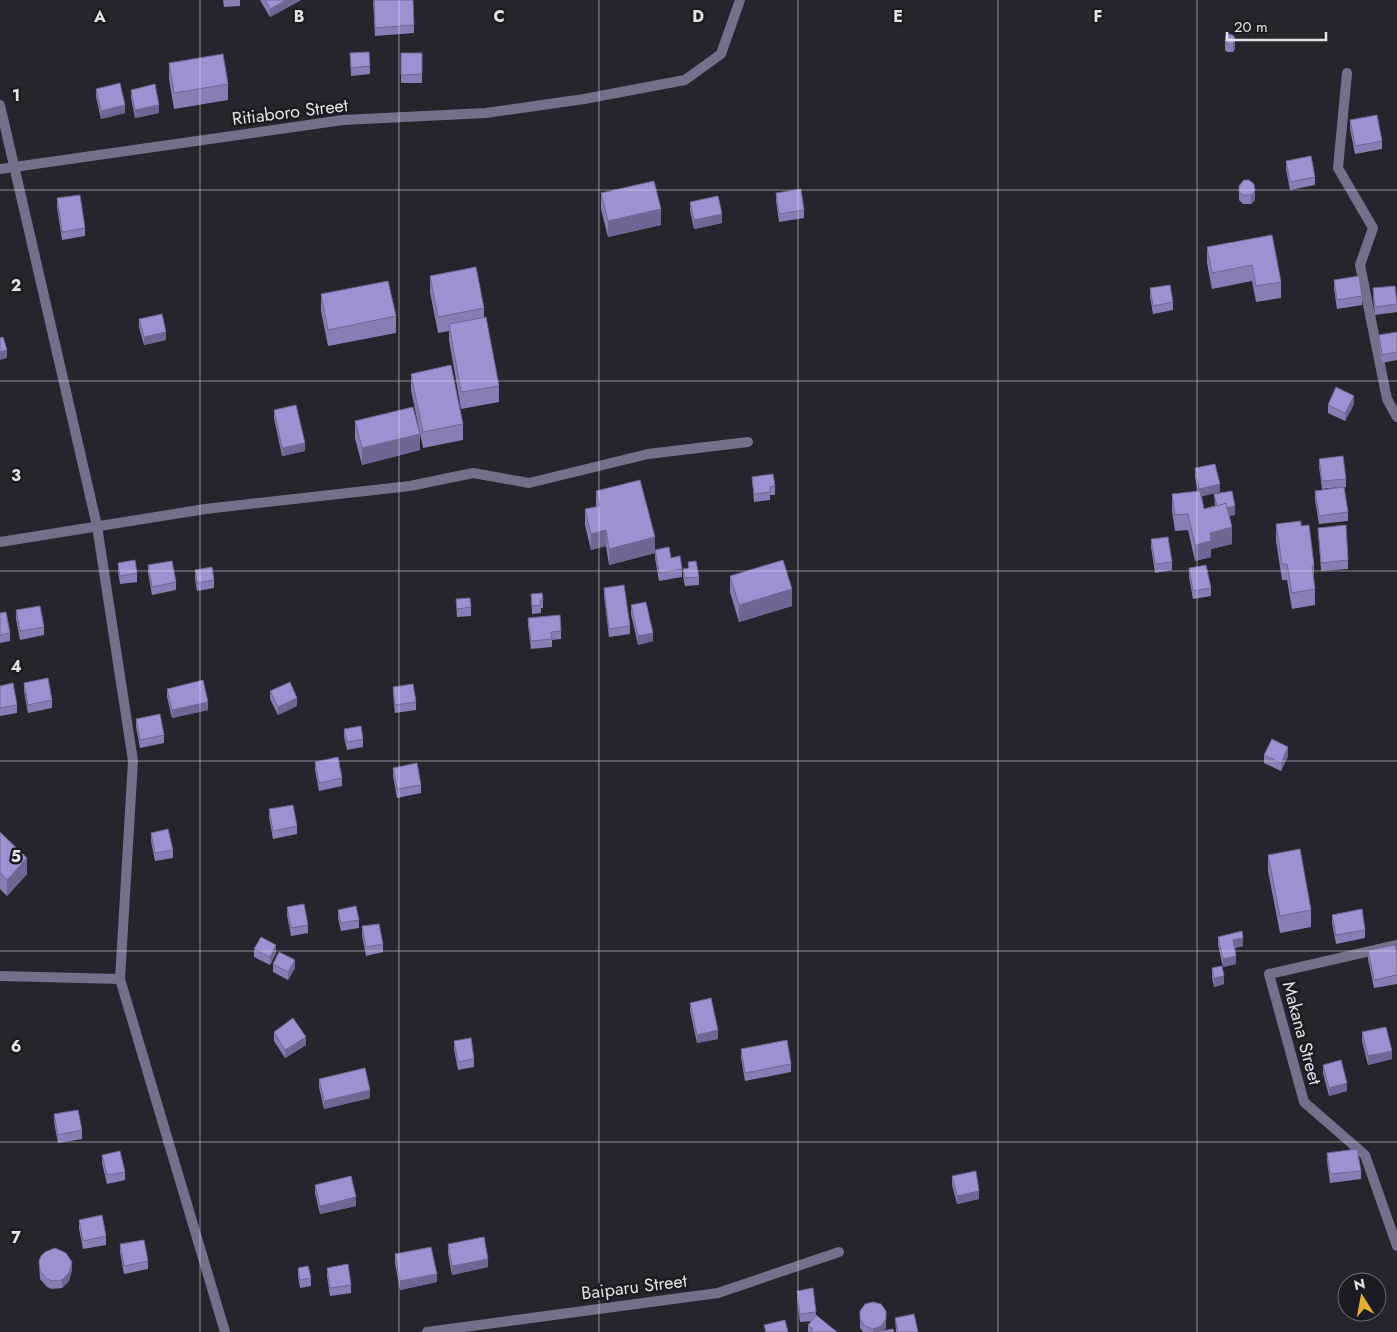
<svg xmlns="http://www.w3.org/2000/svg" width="1397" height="1332" viewBox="0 0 1397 1332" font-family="Jost,sans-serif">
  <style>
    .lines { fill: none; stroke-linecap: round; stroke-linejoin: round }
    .minor { stroke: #756f8b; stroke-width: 10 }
    .wall { fill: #8a7cb5 }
    .shaded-wall { fill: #706593 }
    .building { fill: #a090d2; stroke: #706593 }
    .grid { fill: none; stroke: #e5e3ea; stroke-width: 1; stroke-opacity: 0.55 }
    .labels { text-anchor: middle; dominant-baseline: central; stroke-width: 5; stroke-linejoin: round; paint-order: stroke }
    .street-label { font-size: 18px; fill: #e5e3ea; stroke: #1c1b23 }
    .grid-label { font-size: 16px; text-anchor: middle; font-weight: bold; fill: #e5e3ea; stroke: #1c1b23; stroke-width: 5; stroke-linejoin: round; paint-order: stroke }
  </style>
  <rect width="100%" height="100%" fill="#26242d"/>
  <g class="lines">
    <g class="minor">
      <path d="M 1347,73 L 1338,168 L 1373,228 L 1360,265 L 1387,399 L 1397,417"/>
      <path d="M 0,105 L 97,526 L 133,761 L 120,979 L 225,1332"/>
      <path d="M 0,169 L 343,120 L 486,113 L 584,99 L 685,80 L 721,54 L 740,0"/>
      <path d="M 0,542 L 205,509 L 410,486 L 473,473 L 529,483 L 648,454 L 748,442"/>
      <path d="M 1397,945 L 1269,974 L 1304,1102 L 1365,1155 L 1397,1246"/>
      <path d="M 0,976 L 120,979"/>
      <path d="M 427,1332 L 718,1293 L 839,1252"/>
    </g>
  </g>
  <g class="wall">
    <path d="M 223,0 L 240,0 L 240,6 L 224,7 Z"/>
    <path d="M 260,0 L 301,0 L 270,17 Z"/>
    <path d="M 373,0 L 414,25 L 414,33 L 375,36 Z"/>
    <path d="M 1230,34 L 1235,49 L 1233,52 L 1227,52 L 1225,50 L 1225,41 Z"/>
    <path d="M 350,53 L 370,66 L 370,74 L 351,76 Z"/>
    <rect x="401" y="53" width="21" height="30"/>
    <path d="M 169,63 L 228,84 L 228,100 L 174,109 L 169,79 Z"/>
    <path d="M 96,89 L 125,113 L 101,119 L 96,97 Z"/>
    <path d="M 131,90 L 159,113 L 135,118 L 131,98 Z"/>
    <path d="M 1350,120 L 1382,141 L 1382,149 L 1355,154 L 1350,129 Z"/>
    <path d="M 1286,161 L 1315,177 L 1315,185 L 1290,190 L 1286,169 Z"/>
    <path d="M 1244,180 L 1255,200 L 1251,204 L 1243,204 L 1239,200 L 1239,186 Z"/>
    <path d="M 601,193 L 661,225 L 608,237 L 601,209 Z"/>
    <path d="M 776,193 L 804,210 L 804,218 L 779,222 L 776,201 Z"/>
    <path d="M 57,198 L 85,228 L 85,236 L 62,240 L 57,207 Z"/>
    <path d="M 690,202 L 722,223 L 694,229 L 690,210 Z"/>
    <path d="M 1272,235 L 1281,282 L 1281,298 L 1256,302 L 1252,281 L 1212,289 L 1207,263 L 1207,247 Z"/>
    <path d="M 430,276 L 484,308 L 484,317 L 499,386 L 499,402 L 461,409 L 449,340 L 449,331 L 438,333 L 430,292 Z"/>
    <path d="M 1334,280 L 1362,296 L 1362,305 L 1337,309 L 1334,289 Z"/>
    <path d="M 1150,288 L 1173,302 L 1173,310 L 1153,314 L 1150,297 Z"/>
    <path d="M 1373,288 L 1397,302 L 1397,312 L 1375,315 L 1373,297 Z"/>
    <path d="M 321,294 L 396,316 L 396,333 L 328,346 L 321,311 Z"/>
    <path d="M 139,319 L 166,340 L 144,345 L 139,327 Z"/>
    <path d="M 1397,332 L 1397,360 L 1382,363 L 1379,344 L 1379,335 Z"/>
    <path d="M 411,374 L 463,424 L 463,440 L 423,448 L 411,390 Z"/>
    <path d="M 1354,404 L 1345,421 L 1328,413 L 1328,405 Z"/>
    <path d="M 274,410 L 305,451 L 282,456 L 274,418 Z"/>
    <path d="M 355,421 L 420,450 L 362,465 L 355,438 Z"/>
    <path d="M 1319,459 L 1346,479 L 1346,487 L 1344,487 L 1348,512 L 1348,521 L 1319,524 L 1315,500 L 1315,491 L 1340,487 L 1322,489 L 1319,467 Z"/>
    <path d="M 1195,468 L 1220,492 L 1202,496 L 1204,509 L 1215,506 L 1214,494 L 1235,515 L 1229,516 L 1232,544 L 1211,549 L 1211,557 L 1195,561 L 1188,530 L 1175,531 L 1172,511 L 1172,494 L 1198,491 L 1195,477 Z"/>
    <path d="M 752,477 L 775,486 L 775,495 L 770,495 L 770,500 L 754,502 Z"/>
    <path d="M 596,491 L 655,550 L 671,558 L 682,569 L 682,577 L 659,581 L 655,558 L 655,553 L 609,565 L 606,546 L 591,550 L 585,525 L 585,509 L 596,507 Z"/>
    <path d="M 1276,524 L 1301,526 L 1314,565 L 1314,581 L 1315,589 L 1315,605 L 1292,609 L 1287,580 L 1282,580 L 1276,541 Z"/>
    <path d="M 1318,528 L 1348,560 L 1348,569 L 1321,571 Z"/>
    <path d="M 1151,539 L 1172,562 L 1172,570 L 1155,573 L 1151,547 Z"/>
    <path d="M 688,562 L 699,577 L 699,585 L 685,586 L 683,577 L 683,569 L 688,568 Z"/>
    <path d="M 118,563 L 137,573 L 137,582 L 120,584 L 118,571 Z"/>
    <path d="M 148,565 L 176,582 L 176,590 L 152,595 L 148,573 Z"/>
    <path d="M 1189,568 L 1211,588 L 1211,596 L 1193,599 L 1189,577 Z"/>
    <path d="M 195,570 L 214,580 L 214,588 L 197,591 L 195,578 Z"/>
    <path d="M 730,576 L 792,606 L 739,622 L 730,592 Z"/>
    <path d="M 604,588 L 630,626 L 630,634 L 609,637 L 604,596 Z"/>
    <path d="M 531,594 L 543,600 L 543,608 L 541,608 L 541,613 L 532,614 Z"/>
    <path d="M 456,599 L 471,607 L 471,616 L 457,617 Z"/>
    <path d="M 631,605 L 653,641 L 638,645 L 631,614 Z"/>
    <path d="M 16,610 L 44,627 L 44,635 L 20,640 L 16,619 Z"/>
    <path d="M 0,613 L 10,633 L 10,641 L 0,643 Z"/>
    <path d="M 528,618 L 561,631 L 561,639 L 552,640 L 552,647 L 531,649 L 528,626 Z"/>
    <path d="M 24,683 L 52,700 L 52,708 L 28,713 L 24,691 Z"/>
    <path d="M 0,686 L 17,705 L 17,713 L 0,716 Z"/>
    <path d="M 393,687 L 416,702 L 416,710 L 395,713 L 393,695 Z"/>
    <path d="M 167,689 L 208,710 L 172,718 L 167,697 Z"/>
    <path d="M 270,691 L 297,706 L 278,715 L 270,699 Z"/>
    <path d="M 136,719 L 164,735 L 164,743 L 140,748 L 136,727 Z"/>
    <path d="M 344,729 L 363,739 L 363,747 L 347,750 L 344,737 Z"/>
    <path d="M 1264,755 L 1288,756 L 1281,771 L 1264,763 Z"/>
    <path d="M 315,762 L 342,778 L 342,786 L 319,791 L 315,770 Z"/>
    <path d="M 393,768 L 421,785 L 421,793 L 397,798 L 393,776 Z"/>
    <path d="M 269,809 L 297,826 L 297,834 L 273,839 L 269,817 Z"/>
    <path d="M 0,832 L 27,874 L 7,896 L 0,889 Z"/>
    <path d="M 151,833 L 173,850 L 173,858 L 155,861 L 151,841 Z"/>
    <path d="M 1268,855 L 1311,910 L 1311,927 L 1280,933 L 1268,871 Z"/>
    <path d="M 287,907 L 308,925 L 308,933 L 291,936 L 287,915 Z"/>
    <path d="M 338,910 L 359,920 L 359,928 L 341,931 L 338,918 Z"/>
    <path d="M 1332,915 L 1365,930 L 1365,938 L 1336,944 L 1332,923 Z"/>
    <path d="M 362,926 L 383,944 L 383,952 L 366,956 L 362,935 Z"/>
    <path d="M 1218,937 L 1243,946 L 1235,948 L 1236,964 L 1223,967 L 1218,945 Z"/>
    <path d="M 254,949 L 276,953 L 270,965 L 254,957 Z"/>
    <path d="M 1368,950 L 1397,954 L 1397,984 L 1374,988 L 1368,959 Z"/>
    <path d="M 273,964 L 295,968 L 288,980 L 273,972 Z"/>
    <path d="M 1212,968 L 1224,984 L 1214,987 L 1212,977 Z"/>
    <path d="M 690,1003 L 718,1039 L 697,1043 L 690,1011 Z"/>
    <path d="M 274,1032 L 306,1045 L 285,1058 L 274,1041 Z"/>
    <path d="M 1362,1032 L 1392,1059 L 1368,1065 L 1362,1041 Z"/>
    <path d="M 454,1041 L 474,1059 L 474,1067 L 458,1070 L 454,1049 Z"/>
    <path d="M 741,1049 L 791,1064 L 791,1072 L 745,1081 L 741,1058 Z"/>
    <path d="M 1323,1065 L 1347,1091 L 1329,1096 L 1323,1073 Z"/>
    <path d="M 319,1079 L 370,1098 L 324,1109 L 319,1087 Z"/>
    <path d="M 54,1114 L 82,1130 L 82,1139 L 58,1143 L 54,1122 Z"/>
    <path d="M 1327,1153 L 1361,1171 L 1361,1179 L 1330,1183 L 1327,1161 Z"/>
    <path d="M 102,1155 L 125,1172 L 125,1180 L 107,1184 L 102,1163 Z"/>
    <path d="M 952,1176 L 979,1199 L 957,1204 L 952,1185 Z"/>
    <path d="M 315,1185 L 356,1206 L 320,1214 L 315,1193 Z"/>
    <path d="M 79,1220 L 106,1236 L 106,1245 L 83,1249 L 79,1228 Z"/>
    <path d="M 120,1244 L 148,1261 L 148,1269 L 124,1274 L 120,1252 Z"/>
    <path d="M 448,1244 L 488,1267 L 452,1275 L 448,1253 Z"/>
    <path d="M 395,1254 L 437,1282 L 400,1290 L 395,1263 Z"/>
    <path d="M 39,1261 L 72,1270 L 69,1281 L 62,1288 L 52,1289 L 47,1287 L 40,1279 Z"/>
    <path d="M 298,1268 L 311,1278 L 311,1286 L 300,1288 L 298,1276 Z"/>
    <path d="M 327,1268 L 351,1285 L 351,1293 L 330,1296 L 327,1276 Z"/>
    <path d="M 797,1291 L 816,1312 L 816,1316 L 837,1332 L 808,1332 L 808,1325 L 812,1321 L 800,1322 L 797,1299 Z"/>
    <path d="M 860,1311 L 886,1311 L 886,1328 L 884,1330 L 894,1332 L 863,1332 L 860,1328 Z"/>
    <path d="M 895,1318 L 918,1332 L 896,1332 Z"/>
  </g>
  <g class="shaded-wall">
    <path d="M 286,0 L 301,0 L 270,17 L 270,9 Z"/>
    <path d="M 1235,41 L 1235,49 L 1233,52 L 1233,44 Z"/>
    <path d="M 125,105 L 125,113 L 101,119 L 101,111 Z"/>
    <path d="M 159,105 L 159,113 L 135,118 L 135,110 Z"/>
    <path d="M 1255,191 L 1255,200 L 1251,204 L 1251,195 Z"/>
    <path d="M 661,209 L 661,225 L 608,237 L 608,221 Z"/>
    <path d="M 722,214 L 722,223 L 694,229 L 694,220 Z"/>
    <path d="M 166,332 L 166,340 L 144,345 L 144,337 Z"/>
    <path d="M 7,350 L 7,358 L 0,360 L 0,352 Z"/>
    <path d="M 1354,396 L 1354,404 L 1345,421 L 1345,413 Z"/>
    <path d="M 420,434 L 420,450 L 362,465 L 362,448 Z"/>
    <path d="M 305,443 L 305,451 L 282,456 L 282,448 Z"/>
    <path d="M 1220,484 L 1220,492 L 1199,497 L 1199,489 Z"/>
    <path d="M 1235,506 L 1235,515 L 1218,518 L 1218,510 Z"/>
    <path d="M 1232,527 L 1232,544 L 1211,549 L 1211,557 L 1195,561 L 1195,545 L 1210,533 Z"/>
    <path d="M 606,530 L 606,546 L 591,550 L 591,534 Z"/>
    <path d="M 655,537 L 655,553 L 609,565 L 609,549 Z"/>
    <path d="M 792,589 L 792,606 L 739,622 L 739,605 Z"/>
    <path d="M 653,633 L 653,641 L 638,645 L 638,636 Z"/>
    <path d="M 297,698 L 297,706 L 278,715 L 278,707 Z"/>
    <path d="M 208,702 L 208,710 L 172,718 L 172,710 Z"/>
    <path d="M 1288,747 L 1288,756 L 1281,771 L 1281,763 Z"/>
    <path d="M 27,858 L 27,874 L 7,896 L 7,880 Z"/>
    <path d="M 1243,938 L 1243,946 L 1233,948 L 1233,940 Z"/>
    <path d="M 276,945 L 276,953 L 270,965 L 270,957 Z"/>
    <path d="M 1236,956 L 1236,964 L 1223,967 L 1223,959 Z"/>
    <path d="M 295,960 L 295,968 L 288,980 L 288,972 Z"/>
    <path d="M 1224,976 L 1224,984 L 1214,987 L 1214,978 Z"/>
    <path d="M 718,1030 L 718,1039 L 697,1043 L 697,1035 Z"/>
    <path d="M 306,1037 L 306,1045 L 285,1058 L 285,1050 Z"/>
    <path d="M 1392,1051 L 1392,1059 L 1368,1065 L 1368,1056 Z"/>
    <path d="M 1347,1083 L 1347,1091 L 1329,1096 L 1329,1088 Z"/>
    <path d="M 370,1090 L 370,1098 L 324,1109 L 324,1101 Z"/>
    <path d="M 979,1191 L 979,1199 L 957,1204 L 957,1196 Z"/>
    <path d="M 356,1197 L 356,1206 L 320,1214 L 320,1206 Z"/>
    <path d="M 488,1259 L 488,1267 L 452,1275 L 452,1266 Z"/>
    <path d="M 72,1262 L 72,1270 L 69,1281 L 62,1288 L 62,1280 Z"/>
    <path d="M 437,1274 L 437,1282 L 400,1290 L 400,1281 Z"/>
    <path d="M 886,1319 L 886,1328 L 883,1332 L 873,1332 L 873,1329 Z"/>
  </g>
  <g class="building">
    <path d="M 265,0 L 286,0 L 270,9 Z"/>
    <path d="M 374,0 L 413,0 L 414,25 L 375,28 Z"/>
    <path d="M 1230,34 L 1234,36 L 1235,41 L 1233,44 L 1227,44 L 1225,41 L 1226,35 Z"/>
    <path d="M 369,52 L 370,66 L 351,68 L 350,53 Z"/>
    <path d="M 401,53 L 422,53 L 422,74 L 401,75 Z"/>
    <path d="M 223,54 L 228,84 L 174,93 L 169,63 Z"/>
    <path d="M 120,83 L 125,105 L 101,111 L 96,89 Z"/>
    <path d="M 155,84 L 159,105 L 135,110 L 131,90 Z"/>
    <path d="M 1377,115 L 1382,141 L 1355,146 L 1350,120 Z"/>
    <path d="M 1311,156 L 1315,177 L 1290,182 L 1286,161 Z"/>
    <path d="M 1244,180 L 1249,180 L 1254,184 L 1255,191 L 1251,195 L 1243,195 L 1239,192 L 1239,186 Z"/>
    <path d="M 654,181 L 661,209 L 608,221 L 601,193 Z"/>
    <path d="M 801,189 L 804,210 L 779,214 L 776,193 Z"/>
    <path d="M 80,195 L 85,228 L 62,232 L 57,198 Z"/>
    <path d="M 718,196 L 722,214 L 694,220 L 690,202 Z"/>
    <path d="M 1272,235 L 1281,282 L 1256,286 L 1252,265 L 1212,273 L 1207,247 Z"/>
    <path d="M 476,267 L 484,308 L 438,317 L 430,276 Z"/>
    <path d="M 1359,276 L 1362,296 L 1337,300 L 1334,280 Z"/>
    <path d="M 388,281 L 396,316 L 328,330 L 321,294 Z"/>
    <path d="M 1170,285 L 1173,302 L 1153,306 L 1150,288 Z"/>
    <path d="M 1395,286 L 1397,304 L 1375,307 L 1373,288 Z"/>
    <path d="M 162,314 L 166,332 L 144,337 L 139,319 Z"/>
    <path d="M 486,317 L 499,386 L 461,392 L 449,324 Z"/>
    <path d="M 1397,332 L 1397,352 L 1382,355 L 1379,335 Z"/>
    <path d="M 3,337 L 7,350 L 0,352 L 0,338 Z"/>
    <path d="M 451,365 L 463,424 L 423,432 L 411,374 Z"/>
    <path d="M 1336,387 L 1354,396 L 1345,413 L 1328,405 Z"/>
    <path d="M 296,405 L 305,443 L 282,448 L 274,410 Z"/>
    <path d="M 413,407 L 420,434 L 362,448 L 355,421 Z"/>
    <path d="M 1343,456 L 1346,479 L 1322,481 L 1319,459 Z"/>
    <path d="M 1215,464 L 1220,484 L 1199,489 L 1195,468 Z"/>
    <path d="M 773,474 L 775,486 L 770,487 L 770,492 L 754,494 L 752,477 Z"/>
    <path d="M 640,480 L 655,537 L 609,549 L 606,530 L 591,534 L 585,509 L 600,506 L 596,491 Z"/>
    <path d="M 1344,487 L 1348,512 L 1319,516 L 1315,491 Z"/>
    <path d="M 1200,491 L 1204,509 L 1226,503 L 1232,527 L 1210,533 L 1211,541 L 1195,545 L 1188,514 L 1175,515 L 1172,494 Z"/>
    <path d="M 1232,491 L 1235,506 L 1227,508 L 1226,503 L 1217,506 L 1214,494 Z"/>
    <path d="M 1301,521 L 1301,526 L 1309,525 L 1314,565 L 1312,566 L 1315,589 L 1292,593 L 1287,564 L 1282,564 L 1276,524 Z"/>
    <path d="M 1346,525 L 1348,560 L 1321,563 L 1318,528 Z"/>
    <path d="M 1168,537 L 1172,562 L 1155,564 L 1151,539 Z"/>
    <path d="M 669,547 L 671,558 L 680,556 L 682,569 L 659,573 L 655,550 Z"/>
    <path d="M 135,560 L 137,573 L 120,576 L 118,563 Z"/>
    <path d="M 783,560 L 792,589 L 739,605 L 730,576 Z"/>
    <path d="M 172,561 L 176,582 L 152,587 L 148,565 Z"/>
    <path d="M 696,561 L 699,577 L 685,578 L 683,569 L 689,568 L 688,562 Z"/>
    <path d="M 1206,565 L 1211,588 L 1193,591 L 1189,568 Z"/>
    <path d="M 212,567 L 214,580 L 197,583 L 195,570 Z"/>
    <path d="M 624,585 L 630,626 L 609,629 L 604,588 Z"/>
    <path d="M 542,593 L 543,600 L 540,600 L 541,605 L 532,606 L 531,594 Z"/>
    <path d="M 470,598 L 471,607 L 457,609 L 456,599 Z"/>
    <path d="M 646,602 L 653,633 L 638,636 L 631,605 Z"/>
    <path d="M 40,606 L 44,627 L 20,631 L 16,610 Z"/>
    <path d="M 6,612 L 10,633 L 0,635 L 0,613 Z"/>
    <path d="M 560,615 L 561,631 L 551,632 L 552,639 L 531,641 L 528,618 Z"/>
    <path d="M 48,678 L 52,700 L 28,705 L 24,683 Z"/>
    <path d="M 203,680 L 208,702 L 172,710 L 167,689 Z"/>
    <path d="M 290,682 L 297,698 L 278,707 L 270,691 Z"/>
    <path d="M 13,683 L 17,705 L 0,708 L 0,686 Z"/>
    <path d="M 413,684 L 416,702 L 395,705 L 393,687 Z"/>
    <path d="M 160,714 L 164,735 L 140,740 L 136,719 Z"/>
    <path d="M 361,726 L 363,739 L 347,742 L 344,729 Z"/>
    <path d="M 1272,739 L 1288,747 L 1281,763 L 1264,755 Z"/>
    <path d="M 338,757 L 342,778 L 319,783 L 315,762 Z"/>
    <path d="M 417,763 L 421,785 L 397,789 L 393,768 Z"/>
    <path d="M 293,805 L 297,826 L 273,831 L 269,809 Z"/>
    <path d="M 168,829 L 173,850 L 155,853 L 151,833 Z"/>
    <path d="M 0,832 L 27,858 L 7,880 L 0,873 Z"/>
    <path d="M 1300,849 L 1311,910 L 1280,916 L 1268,855 Z"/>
    <path d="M 304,904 L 308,925 L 291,928 L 287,907 Z"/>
    <path d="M 356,906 L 359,920 L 341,923 L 338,910 Z"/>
    <path d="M 1362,909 L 1365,930 L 1336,935 L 1332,915 Z"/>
    <path d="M 379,924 L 383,944 L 366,947 L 362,926 Z"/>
    <path d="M 1242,931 L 1243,938 L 1233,940 L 1236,956 L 1223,959 L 1218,937 Z"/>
    <path d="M 261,937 L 276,945 L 270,957 L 254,949 Z"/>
    <path d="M 1395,945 L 1397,954 L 1397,975 L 1374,980 L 1368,950 Z"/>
    <path d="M 279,952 L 295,960 L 288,972 L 273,964 Z"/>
    <path d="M 1222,966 L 1224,976 L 1214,978 L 1212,968 Z"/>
    <path d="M 711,998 L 718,1030 L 697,1035 L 690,1003 Z"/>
    <path d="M 293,1018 L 306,1037 L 285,1050 L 274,1032 Z"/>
    <path d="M 1386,1027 L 1392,1051 L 1368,1056 L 1362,1032 Z"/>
    <path d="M 471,1038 L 474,1059 L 458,1062 L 454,1041 Z"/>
    <path d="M 787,1040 L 791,1064 L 745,1073 L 741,1049 Z"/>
    <path d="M 1341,1060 L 1347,1083 L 1329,1088 L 1323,1065 Z"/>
    <path d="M 365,1068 L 370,1090 L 324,1101 L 319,1079 Z"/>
    <path d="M 78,1110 L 82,1130 L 58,1135 L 54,1114 Z"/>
    <path d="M 1357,1149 L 1361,1171 L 1330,1174 L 1327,1153 Z"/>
    <path d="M 120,1151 L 125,1172 L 107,1175 L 102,1155 Z"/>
    <path d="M 976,1171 L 979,1191 L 957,1196 L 952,1176 Z"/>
    <path d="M 351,1176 L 356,1197 L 320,1206 L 315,1185 Z"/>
    <path d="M 102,1215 L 106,1236 L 83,1241 L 79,1220 Z"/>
    <path d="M 484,1237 L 488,1259 L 452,1266 L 448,1244 Z"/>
    <path d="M 144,1240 L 148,1261 L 124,1266 L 120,1244 Z"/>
    <path d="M 431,1247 L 437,1274 L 400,1281 L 395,1254 Z"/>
    <path d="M 55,1248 L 66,1253 L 72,1262 L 69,1273 L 62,1280 L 52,1281 L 47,1279 L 40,1271 L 39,1261 L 41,1256 L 45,1252 Z"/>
    <path d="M 348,1264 L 351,1285 L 330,1288 L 327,1268 Z"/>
    <path d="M 308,1266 L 311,1278 L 300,1280 L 298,1268 Z"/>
    <path d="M 813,1288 L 816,1312 L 800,1314 L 797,1291 Z"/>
    <path d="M 873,1302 L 881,1304 L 886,1311 L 886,1319 L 881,1326 L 873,1329 L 865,1326 L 860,1319 L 860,1311 L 865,1304 Z"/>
    <path d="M 914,1314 L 918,1332 L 898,1332 L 895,1318 Z"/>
    <path d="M 816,1315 L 837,1332 L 810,1332 L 813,1329 L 808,1325 Z"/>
    <path d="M 785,1320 L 788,1332 L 766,1332 L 764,1325 Z"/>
    <path d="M 893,1329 L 894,1332 L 876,1332 Z"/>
  </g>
  <path class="grid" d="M 200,0 L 200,1332M 399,0 L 399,1332M 599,0 L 599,1332M 798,0 L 798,1332M 998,0 L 998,1332M 1197,0 L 1197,1332M 0,190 L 1397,190M 0,381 L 1397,381M 0,571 L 1397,571M 0,761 L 1397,761M 0,951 L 1397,951M 0,1142 L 1397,1142"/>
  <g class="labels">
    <g class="street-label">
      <text transform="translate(290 112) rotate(-7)">Ritiaboro Street</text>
      <text transform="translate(1302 1033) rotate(75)">Makana Street</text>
      <text transform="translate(634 1287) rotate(-7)">Baiparu Street</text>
    </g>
  </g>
  <g class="grid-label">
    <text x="100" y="22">A</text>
    <text x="299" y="22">B</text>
    <text x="499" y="22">C</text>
    <text x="698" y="22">D</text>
    <text x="898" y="22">E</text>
    <text x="1098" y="22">F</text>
    <text x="16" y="101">1</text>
    <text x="16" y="291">2</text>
    <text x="16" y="481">3</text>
    <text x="16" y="672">4</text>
    <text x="16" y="862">5</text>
    <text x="16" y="1052">6</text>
    <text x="16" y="1243">7</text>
  </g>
  <g transform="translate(1362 1297) rotate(349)"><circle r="24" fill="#1c1b23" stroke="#6c6b73"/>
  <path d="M0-4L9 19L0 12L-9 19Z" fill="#e2af34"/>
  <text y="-8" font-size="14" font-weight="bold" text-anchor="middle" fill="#e5e3ea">N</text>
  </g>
  <path d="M1227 32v8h99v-8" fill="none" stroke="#e5e3ea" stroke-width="2.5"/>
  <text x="1234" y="32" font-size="15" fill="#e5e3ea" stroke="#1c1b23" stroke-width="4" paint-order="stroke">20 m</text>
</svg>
